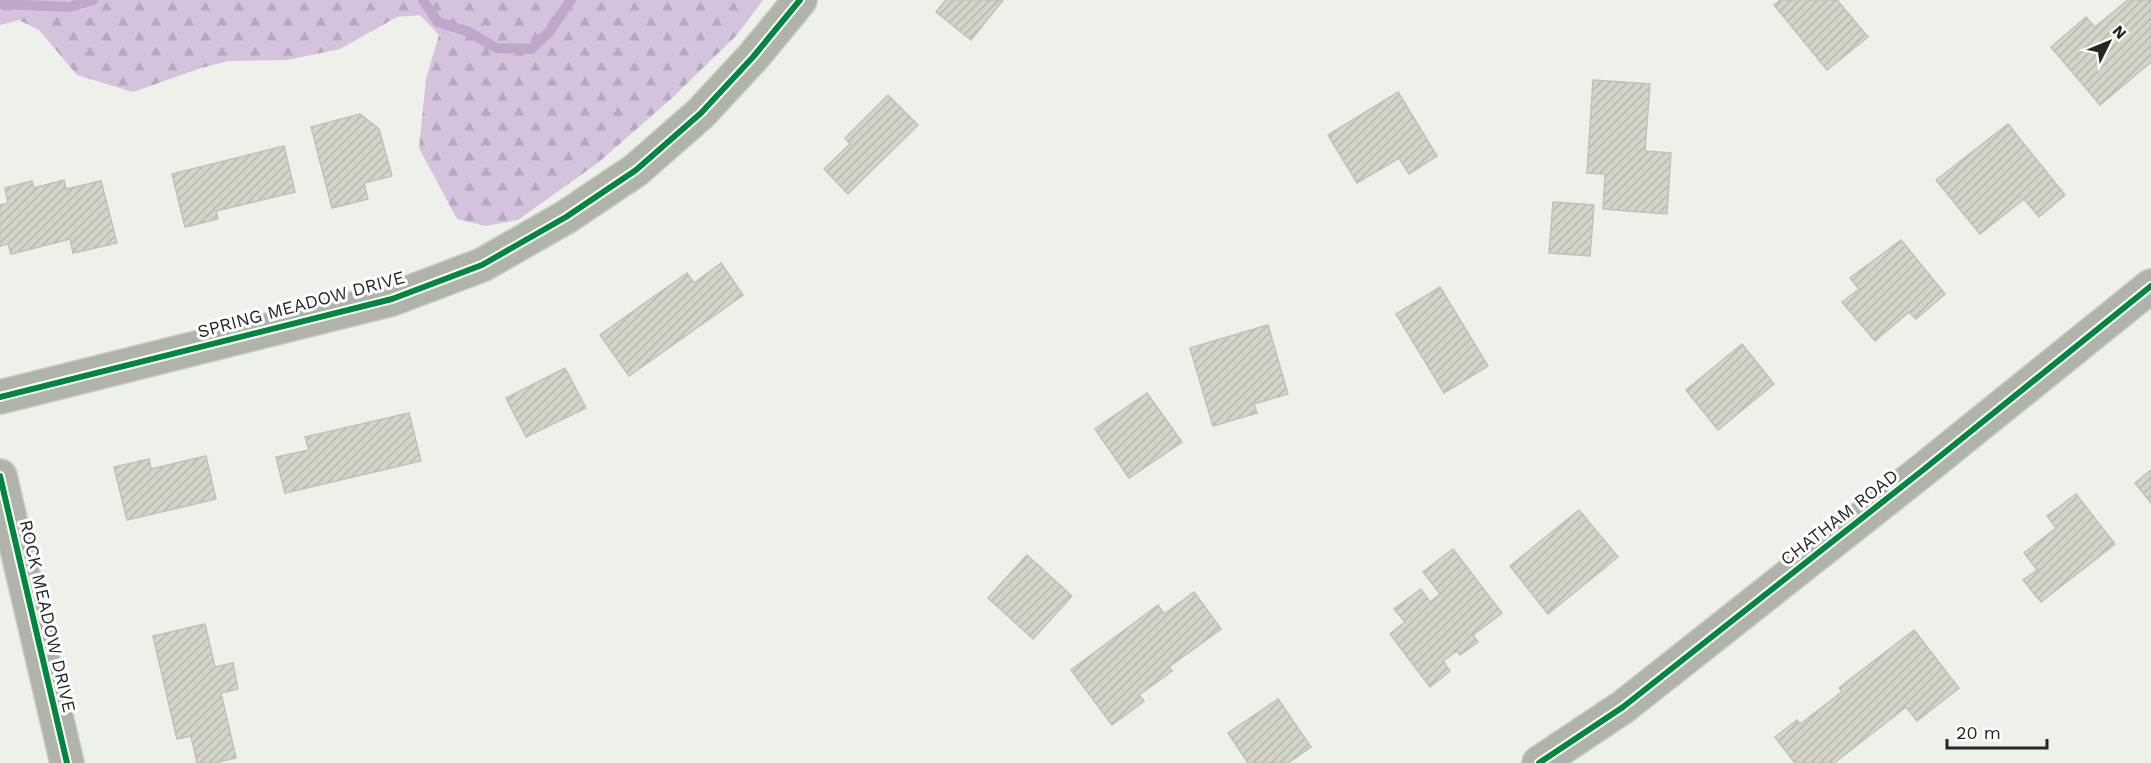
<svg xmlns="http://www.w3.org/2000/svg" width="2151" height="763" viewBox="0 0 2151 763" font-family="'Work Sans',sans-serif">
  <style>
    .forest { fill: url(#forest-firs) }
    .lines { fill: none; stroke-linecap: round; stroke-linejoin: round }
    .stream { stroke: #bea7ca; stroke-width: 10 }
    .building { fill: url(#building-hatch); stroke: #c0c1bd; stroke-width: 1.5 }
    .minor-casing { stroke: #cacbc7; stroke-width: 36 }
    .minor { stroke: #b0b3aa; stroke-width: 33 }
    .cycleway-casing { stroke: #fff; stroke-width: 10 }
    .cycleway { stroke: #00873e; stroke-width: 6 }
    .labels { text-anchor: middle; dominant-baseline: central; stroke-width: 6; stroke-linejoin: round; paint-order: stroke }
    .street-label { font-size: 18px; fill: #262724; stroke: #fff }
  </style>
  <defs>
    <pattern id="forest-firs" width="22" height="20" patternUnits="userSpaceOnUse" patternTransform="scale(1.5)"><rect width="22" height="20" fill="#d5c3de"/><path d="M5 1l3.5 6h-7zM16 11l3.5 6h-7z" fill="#b7a8be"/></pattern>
    <pattern id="building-hatch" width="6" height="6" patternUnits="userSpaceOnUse" patternTransform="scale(1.5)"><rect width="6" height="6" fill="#d2d6c7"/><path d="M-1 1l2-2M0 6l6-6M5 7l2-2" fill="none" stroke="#b4b8ab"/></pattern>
  </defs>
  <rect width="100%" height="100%" fill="#eef0ea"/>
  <path class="forest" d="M 0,0 L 763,0 L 736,36 L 672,98 L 599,162 L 518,220 L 485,226 L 457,219 L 419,148 L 426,79 L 439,35 L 420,15 L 397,17 L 340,49 L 287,60 L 228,61 L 201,68 L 133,92 L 77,75 L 39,30 L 19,20 L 0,25 Z"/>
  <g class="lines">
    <g class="stream">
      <path d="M 423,0 L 438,22 L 469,32 L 496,48 L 531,49 L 549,32 L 571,0"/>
      <path d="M 0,4 L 69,7 L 93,0"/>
    </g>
  </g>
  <g class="building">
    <path d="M 946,0 L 1003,0 L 971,40 L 936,12 Z"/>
    <path d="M 1780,0 L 1837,0 L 1868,37 L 1827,70 L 1774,5 Z"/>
    <path d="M 2128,0 L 2151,0 L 2151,62 L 2100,105 L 2051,47 L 2086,17 L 2095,27 Z"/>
    <path d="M 1593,80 L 1650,84 L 1645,151 L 1671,153 L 1667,214 L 1603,209 L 1605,174 L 1587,173 Z"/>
    <path d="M 1398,92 L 1437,156 L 1409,174 L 1399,158 L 1357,183 L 1328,135 Z"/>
    <path d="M 888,95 L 918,125 L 848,194 L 824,169 L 850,144 L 845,138 Z"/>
    <path d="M 360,114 L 379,129 L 392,176 L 364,183 L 368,199 L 332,208 L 311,127 Z"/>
    <path d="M 2008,124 L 2065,195 L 2039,217 L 2024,199 L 1980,234 L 1936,180 Z"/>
    <path d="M 284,146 L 295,192 L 216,211 L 218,219 L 185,227 L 172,174 Z"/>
    <path d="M 64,180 L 66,189 L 101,181 L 117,243 L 73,253 L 70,239 L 11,254 L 8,244 L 0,246 L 0,205 L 8,203 L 5,188 L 32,181 L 34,188 Z"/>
    <path d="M 1553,202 L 1594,205 L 1590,256 L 1549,253 Z"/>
    <path d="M 1901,240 L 1945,294 L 1916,319 L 1909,312 L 1875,341 L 1842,302 L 1859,289 L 1850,278 Z"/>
    <path d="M 721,263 L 743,295 L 629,376 L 600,335 L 687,273 L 694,283 Z"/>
    <path d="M 1440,287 L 1488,366 L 1444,393 L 1396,314 Z"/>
    <path d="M 1268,325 L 1288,394 L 1254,404 L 1257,413 L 1213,426 L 1190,348 Z"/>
    <path d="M 1742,344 L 1774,384 L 1718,430 L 1686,390 Z"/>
    <path d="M 565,368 L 586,408 L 526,437 L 506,398 Z"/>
    <path d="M 1147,393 L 1182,442 L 1129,478 L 1095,429 Z"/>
    <path d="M 409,413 L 421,461 L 285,493 L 276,457 L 309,450 L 305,437 Z"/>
    <path d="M 206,456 L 216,499 L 127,520 L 114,467 L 149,459 L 151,469 Z"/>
    <path d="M 2151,470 L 2151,503 L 2135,483 Z"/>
    <path d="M 2076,494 L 2115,544 L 2041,602 L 2023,580 L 2037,570 L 2024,553 L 2056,528 L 2047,516 Z"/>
    <path d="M 1579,510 L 1618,557 L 1548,614 L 1510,566 Z"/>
    <path d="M 1453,549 L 1502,613 L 1473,635 L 1478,642 L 1460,655 L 1457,651 L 1443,661 L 1450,671 L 1430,687 L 1390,634 L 1405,622 L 1394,609 L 1421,589 L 1430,602 L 1440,594 L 1423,572 Z"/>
    <path d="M 1027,555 L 1072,596 L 1033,639 L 988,598 Z"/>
    <path d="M 1194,592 L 1221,629 L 1169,667 L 1172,671 L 1139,695 L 1144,701 L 1112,725 L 1071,670 L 1158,605 L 1164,614 Z"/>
    <path d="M 205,624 L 215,667 L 233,663 L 238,689 L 221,693 L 236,758 L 214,763 L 197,763 L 191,736 L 177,739 L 153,636 Z"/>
    <path d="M 1914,630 L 1959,688 L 1917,721 L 1906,707 L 1834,763 L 1795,763 L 1775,737 L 1797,720 L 1800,724 L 1842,692 L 1839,688 Z"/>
    <path d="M 1278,699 L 1311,747 L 1288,763 L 1248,763 L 1228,733 Z"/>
  </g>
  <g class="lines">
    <g class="minor-casing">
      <g id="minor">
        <path d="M 0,397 L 392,299 L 482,265 L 566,217 L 636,170 L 701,113 L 753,57 L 800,0"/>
        <path d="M 0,476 L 67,763"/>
        <path d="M 1539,763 L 1623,707 L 1923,470 L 2151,286"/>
      </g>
    </g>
    <use href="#minor" class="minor"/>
    <g class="cycleway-casing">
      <g id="cycleway">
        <path d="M 0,397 L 392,299 L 482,265 L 566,217 L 636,170 L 701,113 L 753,57 L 800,0"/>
        <path d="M 0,476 L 67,763"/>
        <path d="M 1539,763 L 1623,707 L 1923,470 L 2151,286"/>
      </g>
    </g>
    <use href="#cycleway" class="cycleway"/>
  </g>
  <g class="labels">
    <g class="street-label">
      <text transform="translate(301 304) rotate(-15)">SPRING MEADOW DRIVE</text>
      <text transform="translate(1839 517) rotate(-38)">CHATHAM ROAD</text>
      <text transform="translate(48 616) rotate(77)">ROCK MEADOW DRIVE</text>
    </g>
  </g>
  <g transform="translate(2109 42) rotate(47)" stroke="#ffffff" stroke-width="4.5" paint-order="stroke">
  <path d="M0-4.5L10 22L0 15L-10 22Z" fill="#262724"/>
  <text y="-9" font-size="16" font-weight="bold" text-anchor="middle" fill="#262724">N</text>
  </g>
  <path d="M1947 739v9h100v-9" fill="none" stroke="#262724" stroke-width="3"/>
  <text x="1956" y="739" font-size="18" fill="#262724" stroke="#ffffff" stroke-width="4.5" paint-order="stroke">20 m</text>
</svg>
